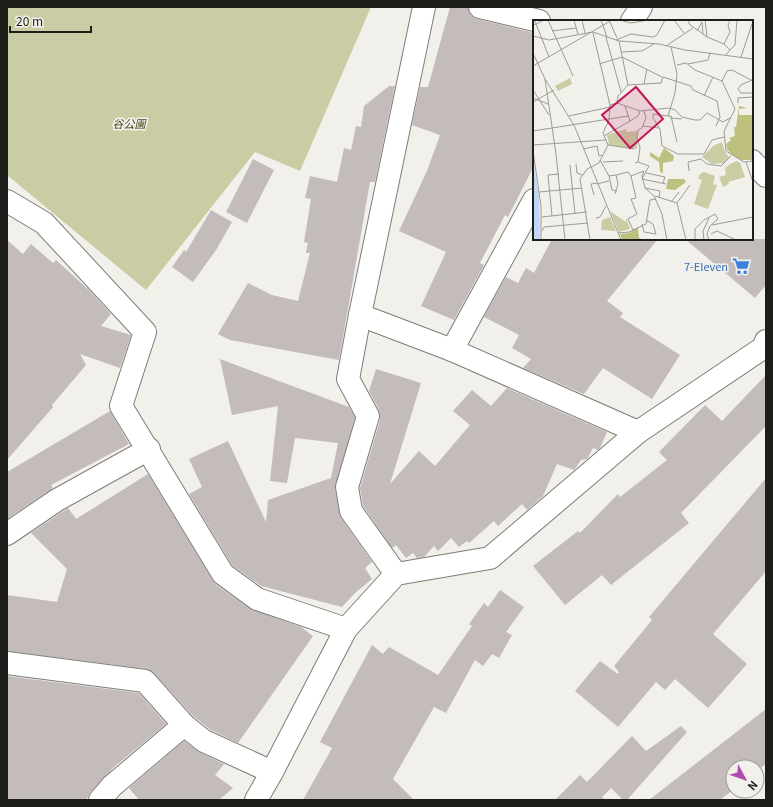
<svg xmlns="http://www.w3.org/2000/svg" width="773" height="807" viewBox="0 0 773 807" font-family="Georgia,'Noto Sans JP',serif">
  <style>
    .green { fill: #cacca4 }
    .building { fill: #c4bcbb }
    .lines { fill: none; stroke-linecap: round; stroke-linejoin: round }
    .minor-casing { stroke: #7e7d77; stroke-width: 24 }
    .minor { stroke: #fff; stroke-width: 22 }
    .labels { text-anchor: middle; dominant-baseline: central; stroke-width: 3.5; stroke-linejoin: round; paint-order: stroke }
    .park-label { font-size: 11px; font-style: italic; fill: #464716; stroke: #f1f0ea }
    .shop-label { font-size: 11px; fill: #366cbe; stroke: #f1f0ea; text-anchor: end }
    .inset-road { fill: none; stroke: #9c9c97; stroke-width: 1 }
    .view { fill: #c2185b; fill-opacity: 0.15; stroke: #c2185b; stroke-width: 2 }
    .inset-edge { fill: none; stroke: #1d1d1a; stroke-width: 2 }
  </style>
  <rect width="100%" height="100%" fill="#f1f0ea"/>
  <path class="green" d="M 7,7 L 371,7 L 300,171 L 255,152 L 146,290 L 7,175 Z"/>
  <g class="building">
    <path d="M 450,7 L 468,8 L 471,16 L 477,19 L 534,33 L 534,166 L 508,217 L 505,215 L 480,263 L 484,265 L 454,320 L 421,306 L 446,252 L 399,231 L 427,171 L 440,135 L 412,125 L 420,87 L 428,87 Z"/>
    <path d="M 389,86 L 395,86 L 375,182 L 370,182 L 339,360 L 230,340 L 218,334 L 248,283 L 272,295 L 298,301 L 310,253 L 306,253 L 308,243 L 304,242 L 311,199 L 305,198 L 310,176 L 337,182 L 344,148 L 351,150 L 356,126 L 361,127 L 364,106 Z"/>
    <path d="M 253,159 L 274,170 L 247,223 L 226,212 Z"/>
    <path d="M 211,210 L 232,222 L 216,250 L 193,282 L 172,267 L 184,250 L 186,252 Z"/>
    <path d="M 552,239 L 658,239 L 607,301 L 623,313 L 620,317 L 680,355 L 652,399 L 603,368 L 584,394 L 523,368 L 531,359 L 512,348 L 519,335 L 484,317 L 506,277 L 518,283 L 526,268 L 534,273 Z"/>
    <path d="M 685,239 L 766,239 L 766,285 L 755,298 Z"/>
    <path d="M 7,240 L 23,254 L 31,244 L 53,263 L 56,260 L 90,291 L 111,314 L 101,326 L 131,335 L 120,368 L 80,354 L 86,365 L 52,405 L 53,407 L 7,460 Z"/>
    <path d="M 220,359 L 349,407 L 355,417 L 335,489 L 341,518 L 372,562 L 365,568 L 372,579 L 355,593 L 342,607 L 261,586 L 232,565 L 189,494 L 202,487 L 189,459 L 228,441 L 266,522 L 268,500 L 331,478 L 338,443 L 295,438 L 287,483 L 270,481 L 278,406 L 232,415 Z"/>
    <path d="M 376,369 L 421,383 L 390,484 L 419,451 L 435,466 L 470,425 L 453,411 L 472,390 L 491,406 L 507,388 L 607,432 L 600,448 L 598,450 L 593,448 L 587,459 L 581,460 L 574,470 L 557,464 L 543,496 L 527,510 L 522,504 L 498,526 L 494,521 L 469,543 L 467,541 L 459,547 L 451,538 L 438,551 L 434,546 L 424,557 L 417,558 L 413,553 L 406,558 L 396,545 L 392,548 L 363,506 L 360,488 L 380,420 L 379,410 L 369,391 Z"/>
    <path d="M 766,375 L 766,426 L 681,513 L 689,523 L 611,585 L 602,575 L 565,605 L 533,566 L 578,531 L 580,533 L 618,494 L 620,497 L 667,460 L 659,452 L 705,405 L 722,421 Z"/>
    <path d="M 110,411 L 129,444 L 51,485 L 53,488 L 7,519 L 7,472 Z"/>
    <path d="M 148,474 L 215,584 L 250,609 L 301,627 L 313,636 L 238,743 L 211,730 L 193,716 L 154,673 L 147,669 L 7,651 L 7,595 L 57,602 L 67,569 L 31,533 L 68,508 L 76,519 Z"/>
    <path d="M 766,478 L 766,571 L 713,634 L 747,664 L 708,708 L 675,679 L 665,690 L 656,682 L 618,727 L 575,691 L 600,661 L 618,674 L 619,672 L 614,666 L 652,620 L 649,617 Z"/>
    <path d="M 500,590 L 524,607 L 506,632 L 512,635 L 499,658 L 492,654 L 483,666 L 475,660 L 446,713 L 434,707 L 393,779 L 414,800 L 303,800 L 332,748 L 320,742 L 372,645 L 383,654 L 389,647 L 438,675 L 472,626 L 469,624 L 484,603 L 488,607 Z"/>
    <path d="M 7,676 L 139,693 L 166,724 L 113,768 L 91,792 L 86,800 L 7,800 Z"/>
    <path d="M 766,709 L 766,764 L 757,771 L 757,767 L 733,767 L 733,790 L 720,800 L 649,800 Z"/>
    <path d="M 681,726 L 687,732 L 627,800 L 623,800 L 611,788 L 602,797 L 605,800 L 555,800 L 580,775 L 587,782 L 632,736 L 646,751 Z"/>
    <path d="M 184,741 L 199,752 L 224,764 L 215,775 L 233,788 L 219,800 L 139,800 L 129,788 Z"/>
  </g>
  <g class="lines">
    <g class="minor-casing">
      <g id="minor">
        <path d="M 424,7 L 360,315 L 452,350 L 638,432"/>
        <path d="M 480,7 L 539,21"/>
        <path d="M 632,21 L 641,7"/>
        <path d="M 752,161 L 766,176"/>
        <path d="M 7,201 L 44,223 L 145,332 L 121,406 L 223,574 L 257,599 L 346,629"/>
        <path d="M 360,315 L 348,379 L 368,416 L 347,487 L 351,511 L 396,574"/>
        <path d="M 452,350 L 534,200"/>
        <path d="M 7,534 L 57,500 L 149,449"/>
        <path d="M 7,663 L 145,681 L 184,725 L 112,786 L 100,800"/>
        <path d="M 184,725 L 204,741 L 272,772"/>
        <path d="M 256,800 L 272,772 L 346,629 L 396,574 L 490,558 L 638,432 L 763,348 L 766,341"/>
      </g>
    </g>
    <use href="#minor" class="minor"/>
  </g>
  <defs>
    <g id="supermarket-bare" transform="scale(1.38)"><path d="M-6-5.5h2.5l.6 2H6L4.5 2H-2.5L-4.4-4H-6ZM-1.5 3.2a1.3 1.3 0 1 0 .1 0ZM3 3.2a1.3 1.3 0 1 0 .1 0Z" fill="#3f7fe0" stroke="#f1f0ea" stroke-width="2.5" paint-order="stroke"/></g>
  </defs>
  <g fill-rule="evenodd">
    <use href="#supermarket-bare" x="741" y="266"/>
  </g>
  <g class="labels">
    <g class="park-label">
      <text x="129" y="123">谷公園</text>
    </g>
    <g class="shop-label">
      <text x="728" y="266">7-Eleven</text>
    </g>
  </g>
  <g transform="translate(533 20)">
    <rect width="220" height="220" fill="#f1f0ea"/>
    <path d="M 37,58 L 39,64 L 25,71 L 22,66 ZM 93,109 L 94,112 L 104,111 L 104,129 L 76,125 L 74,115 ZM 189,122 L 192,132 L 196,137 L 191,143 L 179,144 L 169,137 L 180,126 ZM 204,141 L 207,143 L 212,157 L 195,162 L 196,164 L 190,167 L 186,157 L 193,155 L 192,148 L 197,144 ZM 171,152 L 182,156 L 180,164 L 184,165 L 175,189 L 161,184 L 169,160 L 165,159 L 167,154 ZM 77,191 L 93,202 L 93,197 L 97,209 L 86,212 ZM 77,197 L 83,211 L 68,210 L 69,200 Z" fill="#cacca4"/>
    <path d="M 206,86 L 214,88 L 206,89 L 206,95 L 220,95 L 219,140 L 209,140 L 199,135 L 194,129 L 193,124 L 198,120 L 196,118 L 202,116 L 201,107 L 203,107 ZM 131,128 L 141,136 L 140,141 L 130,143 L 130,153 L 127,152 L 126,142 L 117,136 L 117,132 L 126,138 ZM 135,159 L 151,159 L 153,162 L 142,170 L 133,169 ZM 105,207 L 106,218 L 110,220 L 89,220 L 87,214 L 96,213 Z" fill="#bdc07f"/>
    <path d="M 0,139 L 6,177 L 7,220 L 0,220 Z" fill="#c1d6f7"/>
    <path class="inset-road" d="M 1,0 L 3,4 L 11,0M 15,0 L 40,56M 41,0 L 45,14M 49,0 L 52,13M 68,0 L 74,17M 87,0 L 98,3 L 115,0M 141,0 L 151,13M 156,0 L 156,4 L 174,17 L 172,0M 77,2 L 84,18M 0,5 L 3,4 L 9,19M 19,11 L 43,8M 164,11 L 169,2 L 170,14M 0,16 L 16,20 L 60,12 L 86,21 L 126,24 L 152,30 L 220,39M 73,17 L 88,72M 174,17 L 191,24M 9,19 L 16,37M 83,20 L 98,14 L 120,17 L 124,15 L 132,0M 86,21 L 95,65M 133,26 L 160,8M 138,27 L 144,54 L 142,73 L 135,96 L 138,96 L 144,122M 197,30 L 202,25 L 204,0M 88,32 L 109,31 L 121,24M 0,33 L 12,59 L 23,134 L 32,220M 193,35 L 197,30 L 191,24 L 197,12 L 195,6 L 197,0M 208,37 L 220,1M 66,44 L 89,37 L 129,57M 155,44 L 175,40 L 177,33M 144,45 L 153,43 L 162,50 L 189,61M 0,46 L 79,0M 12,59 L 41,105 L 88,220M 219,60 L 208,65 L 205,69 L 208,73 L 220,73M 220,61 L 199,50 L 194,51 L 189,61 L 202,89 L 191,111 L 193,131 L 211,142 L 220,141M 111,64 L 114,49M 0,70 L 16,95M 171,76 L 180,57M 0,78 L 15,84M 0,82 L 21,70M 84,83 L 85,76 L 95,65 L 128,63 L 130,57 L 158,66 L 160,70 L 184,81 L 187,97 L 183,106M 205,83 L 205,78 L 220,77M 77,85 L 84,83 L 107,91 L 136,88 L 142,90 L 149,97 L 162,100 L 167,100 L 174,93 L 190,102 L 197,98M 36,96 L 77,87M 135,96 L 120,94 L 120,98 L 127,109 L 129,126 L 145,134 L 171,134 L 179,120 L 191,117M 137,98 L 149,99M 97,101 L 105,96 L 107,91M 110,106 L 126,108M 0,111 L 95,96M 71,116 L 97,101 L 92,86M 0,125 L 73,120M 75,125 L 101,129M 50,129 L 64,126 L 66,136 L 69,135M 0,131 L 8,186 L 8,220M 67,140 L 76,156 L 83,155M 70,142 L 90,141M 105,142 L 107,128 L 104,118 L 105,110 L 109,108 L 113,98 L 111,91M 213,142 L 220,162M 102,143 L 105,142 L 116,146 L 109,159 L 133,164M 43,144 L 44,153 L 49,155M 37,145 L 42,194M 156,151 L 155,142 L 168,139 L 174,144 L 188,146 L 198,136M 113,153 L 132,157 L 130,163M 76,156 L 79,170 L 84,171M 98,156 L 103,178 L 98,179 L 104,194 L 95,199 L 100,210M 64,164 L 76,161M 112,168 L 127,171 L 126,178M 6,172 L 49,168M 82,174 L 85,164 L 83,155 L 95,152 L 98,156 L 111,151 L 109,156 L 112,168 L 121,176 L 129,194 L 134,220M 61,175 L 58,164 L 64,163M 122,176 L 144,183 L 153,220M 138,182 L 146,172M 144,183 L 157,165M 19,196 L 15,155 L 26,154M 9,197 L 54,192M 63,198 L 67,197 L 73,186M 109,204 L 111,212 L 123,214 L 120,204 L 113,200M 179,205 L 220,197M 9,211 L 11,207 L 55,203M 85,213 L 96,212 L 113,204 L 117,180 L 123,179M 178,214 L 184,211 L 203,220M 57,220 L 47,159 L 54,149 L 66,143 L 75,125 L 70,113 L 76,100 L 77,85 L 60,13M 162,220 L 162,209 L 171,200 L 182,194 L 185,199 L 177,206 L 174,214 L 176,220M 171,220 L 170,211 L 176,198"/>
    <path class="view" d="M 103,67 L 130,99 L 97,128 L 69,95 Z"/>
    <rect width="220" height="220" class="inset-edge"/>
  </g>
  <rect width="773" height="807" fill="none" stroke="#1d1d1a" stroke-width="16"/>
  <g transform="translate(745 779) rotate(130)"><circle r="19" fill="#f1f0ea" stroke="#9c9c97"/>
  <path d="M0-3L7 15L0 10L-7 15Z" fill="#af4bb1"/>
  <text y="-6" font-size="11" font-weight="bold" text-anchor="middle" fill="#1d1d1a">N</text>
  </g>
  <path d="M10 26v6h81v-6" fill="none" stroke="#1d1d1a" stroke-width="2"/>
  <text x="16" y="26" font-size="12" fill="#1d1d1a" stroke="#f1f0ea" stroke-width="3" paint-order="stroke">20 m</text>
</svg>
